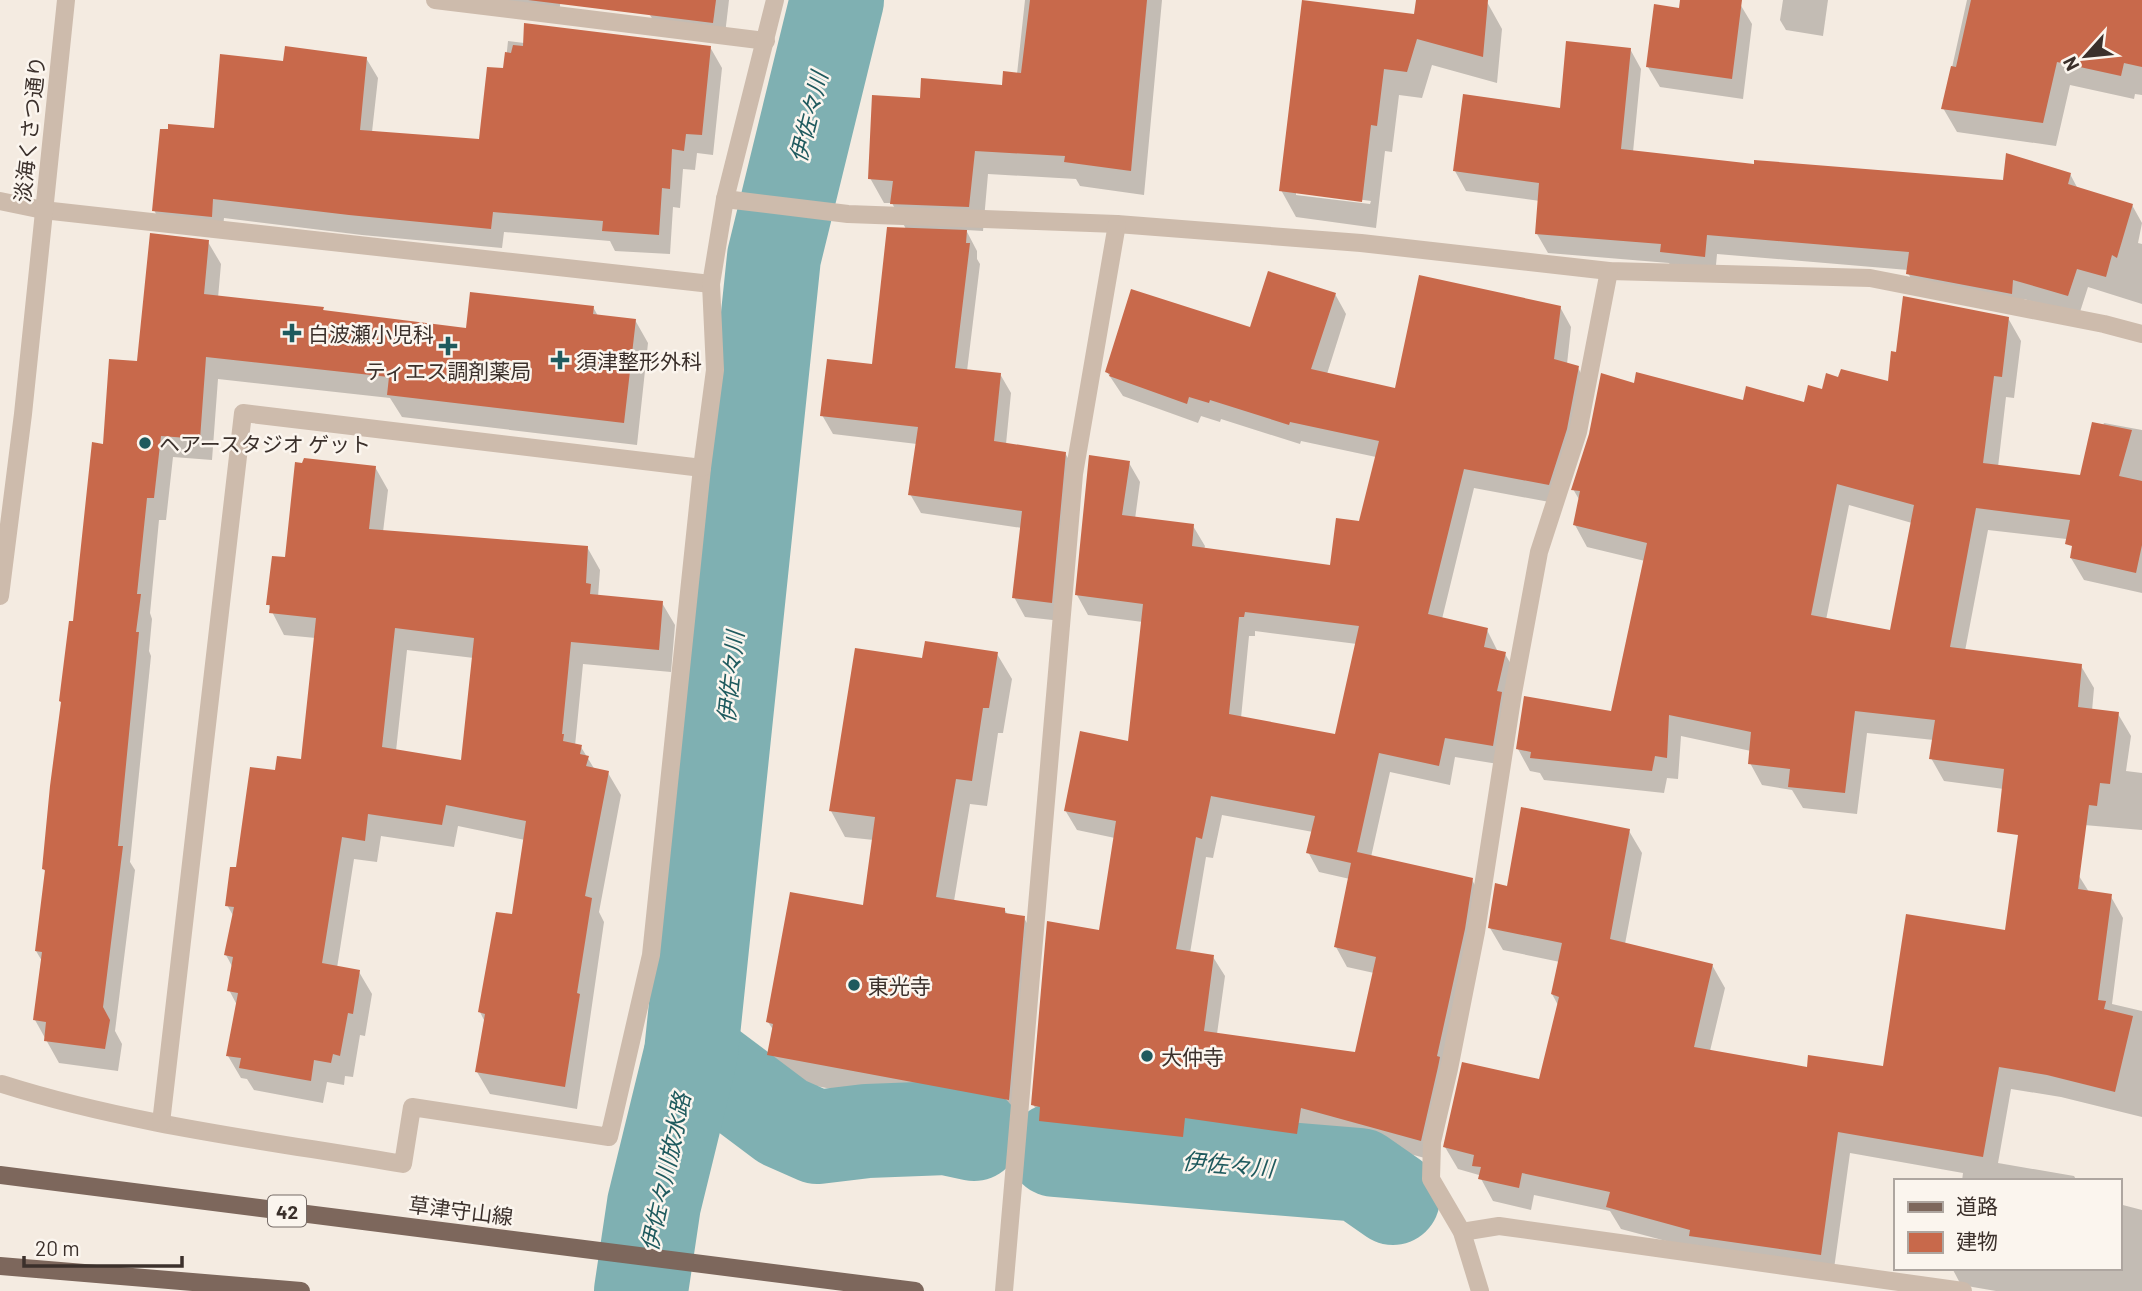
<svg xmlns="http://www.w3.org/2000/svg" width="2142" height="1291" viewBox="0 0 2142 1291" font-family="Barlow,'Noto Sans JP',sans-serif">
  <style>
    .shadow { fill: #0003; fill-rule: evenodd }
    .lines { fill: none; stroke-linecap: round; stroke-linejoin: round }
    .river { stroke: #7fb0b2; stroke-width: 94 }
    .building { fill: #c8694b; fill-rule: evenodd }
    .minor { stroke: #cdbbac; stroke-width: 18 }
    .tertiary { stroke: #cdbbac; stroke-width: 18 }
    .primary { stroke: #7d675c; stroke-width: 18 }
    .poi-dot { fill: #1f5a5e; stroke: #fbf5ee; stroke-width: 2.5 }
    .labels { text-anchor: middle; dominant-baseline: central; stroke-width: 5; stroke-linejoin: round; paint-order: stroke }
    .shield { fill: #fbf5ee; stroke: #756b66; stroke-width: 2 }
    .shield-label { font-size: 19px; font-weight: bold; fill: #3b302b }
    .street-label { font-size: 21px; fill: #3b302b; stroke: #fbf5ee }
    .poi-label { font-size: 21px; fill: #3b302b; stroke: #fbf5ee; text-anchor: start }
    .water-label { font-size: 23px; font-style: italic; fill: #1f5a5e; stroke: #fbf5ee }
  </style>
  <rect width="100%" height="100%" fill="#f4ebe1"/>
  <g class="shadow">
    <path d="M 507,0 L 561,0 L 557,22 L 528,18 Z"/>
    <path d="M 651,0 L 729,0 L 724,43 L 662,35 L 650,15 Z"/>
    <path d="M 1025,0 L 1162,0 L 1144,195 L 1080,186 L 1076,179 L 988,174 L 983,231 L 966,230 L 977,251 L 977,259 L 980,264 L 967,371 L 1000,374 L 1011,393 L 1006,444 L 1065,453 L 1076,472 L 1062,621 L 1025,617 L 1014,597 L 1022,528 L 921,513 L 910,494 L 917,444 L 833,434 L 822,415 L 873,366 L 906,229 L 892,203 L 884,203 L 870,178 L 921,100 L 1004,87 L 1017,74 Z"/>
    <path d="M 1418,0 L 1487,2 L 1502,29 L 1497,83 L 1432,65 L 1422,98 L 1399,95 L 1392,152 L 1385,151 L 1376,228 L 1296,217 L 1281,190 L 1416,16 ZM 1296,191 L 1371,201 L 1370,204 L 1296,195 Z"/>
    <path d="M 1682,0 L 1711,0 L 1740,4 L 1752,24 L 1743,99 L 1660,87 L 1648,67 L 1680,10 Z"/>
    <path d="M 1783,0 L 1828,0 L 1823,36 L 1786,30 L 1780,20 Z"/>
    <path d="M 1967,0 L 2142,0 L 2142,95 L 2135,94 L 2134,99 L 2070,85 L 2056,146 L 1957,132 L 1943,108 Z"/>
    <path d="M 508,41 L 645,58 L 710,47 L 722,68 L 713,155 L 697,153 L 695,170 L 683,169 L 680,208 L 673,207 L 670,254 L 615,251 L 610,241 L 504,232 L 502,248 L 362,235 L 224,218 L 222,237 L 165,231 L 154,210 L 215,130 L 284,63 L 366,58 L 378,78 L 372,132 L 480,141 L 505,70 Z"/>
    <path d="M 1630,49 L 1641,69 L 1633,152 L 1756,166 L 2004,182 L 2070,174 L 2078,189 L 2132,205 L 2142,223 L 2138,243 L 2142,244 L 2142,304 L 2088,287 L 2079,315 L 2024,299 L 2022,313 L 1919,293 L 1908,273 L 1908,270 L 1717,254 L 1715,276 L 1674,271 L 1669,263 L 1548,253 L 1537,234 L 1540,201 L 1466,191 L 1455,171 L 1562,110 Z"/>
    <path d="M 208,242 L 221,264 L 218,298 L 322,308 L 325,312 L 467,330 L 593,307 L 598,316 L 635,320 L 648,343 L 637,445 L 402,417 L 390,398 L 218,379 L 212,460 L 173,457 L 166,520 L 159,520 L 150,613 L 152,619 L 149,651 L 151,656 L 130,862 L 135,870 L 115,1031 L 122,1044 L 118,1071 L 59,1063 L 35,1020 L 42,961 L 36,951 L 46,873 L 44,869 L 75,623 L 105,446 L 138,363 Z"/>
    <path d="M 1335,294 L 1346,314 L 1327,374 L 1396,390 L 1560,307 L 1571,327 L 1567,364 L 1578,368 L 1589,388 L 1560,504 L 1474,488 L 1442,619 L 1487,630 L 1498,652 L 1505,654 L 1517,674 L 1504,765 L 1455,757 L 1450,785 L 1390,772 L 1371,857 L 1472,880 L 1483,900 L 1432,1160 L 1311,1127 L 1308,1153 L 1196,1137 L 1194,1157 L 1052,1140 L 1033,1104 L 1101,932 L 1115,838 L 1077,830 L 1065,810 L 1130,743 L 1143,622 L 1088,615 L 1077,595 L 1129,463 L 1140,482 L 1135,519 L 1193,526 L 1205,546 L 1204,550 L 1331,567 L 1360,523 L 1376,457 L 1301,441 L 1300,444 L 1221,419 L 1220,422 L 1201,416 L 1198,423 L 1123,396 L 1107,372 L 1251,330 ZM 1255,631 L 1357,644 L 1337,736 L 1241,718 L 1249,636 L 1255,636 ZM 1222,815 L 1313,832 L 1308,852 L 1319,872 L 1350,879 L 1336,947 L 1347,967 L 1374,973 L 1357,1054 L 1217,1034 L 1225,976 L 1213,957 L 1190,953 L 1206,857 L 1213,858 Z"/>
    <path d="M 2008,318 L 2021,341 L 2014,398 L 2006,397 L 1998,467 L 2082,477 L 2104,423 L 2142,430 L 2142,593 L 2084,580 L 2071,558 L 2075,540 L 1988,530 L 1965,651 L 2081,666 L 2094,688 L 2092,711 L 2118,714 L 2131,736 L 2126,771 L 2142,773 L 2142,830 L 2016,819 L 2004,789 L 1944,781 L 1931,758 L 1934,740 L 1867,733 L 1857,814 L 1803,808 L 1792,790 L 1762,785 L 1750,763 L 1751,751 L 1681,736 L 1678,779 L 1667,778 L 1664,793 L 1544,780 L 1540,773 L 1530,771 L 1518,749 L 1612,713 L 1645,561 L 1587,547 L 1575,525 L 1580,501 L 1573,489 L 1635,385 L 1744,402 L 1805,404 L 1840,379 L 1889,383 ZM 1849,505 L 1912,523 L 1892,632 L 1826,620 Z"/>
    <path d="M 375,467 L 388,490 L 383,532 L 587,547 L 600,570 L 598,597 L 662,603 L 675,625 L 671,672 L 583,664 L 575,746 L 581,747 L 595,770 L 608,773 L 621,795 L 599,912 L 604,922 L 577,1109 L 490,1094 L 477,1072 L 485,1022 L 480,1012 L 513,916 L 525,840 L 458,826 L 454,847 L 381,836 L 377,862 L 354,859 L 337,968 L 359,972 L 372,994 L 365,1036 L 360,1035 L 353,1077 L 345,1076 L 344,1085 L 327,1082 L 323,1103 L 254,1090 L 247,1079 L 241,1078 L 228,1056 L 237,1005 L 229,990 L 233,968 L 226,955 L 234,917 L 227,905 L 277,772 L 303,761 L 316,638 L 284,635 L 268,604 L 287,559 ZM 407,650 L 474,658 L 462,762 L 396,751 Z"/>
    <path d="M 997,654 L 1012,679 L 1003,733 L 998,733 L 987,806 L 970,804 L 954,901 L 1004,909 L 1008,915 L 1024,918 L 1039,944 L 1023,1125 L 784,1080 L 769,1055 L 774,1031 L 768,1022 L 864,907 L 874,840 L 845,837 L 831,811 L 924,660 Z"/>
    <path d="M 1629,831 L 1642,853 L 1625,944 L 1712,965 L 1725,988 L 1710,1051 L 1808,1069 L 1884,1068 L 2007,932 L 2079,876 L 2089,892 L 2110,895 L 2123,918 L 2112,1004 L 2142,1011 L 2142,1117 L 2061,1097 L 2011,1089 L 1998,1163 L 2074,1176 L 2077,1181 L 1962,1181 L 1963,1173 L 1850,1153 L 1833,1276 L 1700,1250 L 1621,1229 L 1610,1211 L 1534,1195 L 1531,1210 L 1493,1201 L 1479,1175 L 1458,1169 L 1445,1147 L 1540,1081 L 1558,1005 L 1552,994 L 1560,962 L 1503,950 L 1490,928 L 1508,888 Z"/>
    <path d="M 2119,1204 L 2142,1210 L 2142,1291 L 1996,1291 L 1961,1285 L 1952,1268 L 2119,1268 Z"/>
  </g>
  <g class="lines">
    <g class="river">
      <path d="M 691,1053 L 783,1122 L 817,1137 L 867,1131 L 946,1128 L 974,1134"/>
      <path d="M 1055,1150 L 1360,1175 L 1393,1198"/>
      <path d="M 641,1291 L 654,1204 L 691,1053 L 774,257 L 837,0"/>
    </g>
  </g>
  <g class="building">
    <path d="M 528,0 L 716,0 L 713,23 Z"/>
    <path d="M 1030,0 L 1147,0 L 1131,171 L 1064,162 L 1065,156 L 975,151 L 969,207 L 890,204 L 893,181 L 868,179 L 872,95 L 920,98 L 921,78 L 1002,85 L 1003,71 L 1021,73 Z"/>
    <path d="M 1302,0 L 1414,14 L 1416,0 L 1488,0 L 1483,57 L 1417,39 L 1407,72 L 1384,69 L 1377,126 L 1371,125 L 1362,202 L 1279,191 Z"/>
    <path d="M 1680,0 L 1742,0 L 1732,79 L 1646,67 L 1654,4 L 1679,8 Z"/>
    <path d="M 1971,0 L 2142,0 L 2142,67 L 2124,63 L 2121,76 L 2057,62 L 2043,123 L 1941,109 L 1951,66 L 1956,67 Z"/>
    <path d="M 524,23 L 711,46 L 702,135 L 686,134 L 684,151 L 672,149 L 670,189 L 662,188 L 659,235 L 602,231 L 603,221 L 493,212 L 491,229 L 349,215 L 213,199 L 212,217 L 152,211 L 160,129 L 168,129 L 168,124 L 214,128 L 220,54 L 283,61 L 285,46 L 367,57 L 360,130 L 479,139 L 487,67 L 503,68 L 505,52 L 511,53 L 513,45 L 523,46 Z"/>
    <path d="M 1566,41 L 1631,48 L 1621,149 L 1754,164 L 1754,160 L 2003,180 L 2006,153 L 2071,173 L 2068,184 L 2133,204 L 2117,258 L 2112,255 L 2106,277 L 2077,269 L 2068,296 L 2013,280 L 2012,294 L 1906,274 L 1909,252 L 1707,235 L 1705,257 L 1660,252 L 1661,244 L 1535,234 L 1539,183 L 1453,171 L 1463,94 L 1560,108 Z"/>
    <path d="M 887,227 L 967,230 L 966,243 L 970,243 L 955,368 L 1001,373 L 994,441 L 1066,452 L 1052,603 L 1012,598 L 1022,511 L 908,495 L 918,427 L 820,416 L 827,359 L 872,364 Z"/>
    <path d="M 150,233 L 209,240 L 204,294 L 324,307 L 323,310 L 466,328 L 470,292 L 594,306 L 593,314 L 636,319 L 624,423 L 387,395 L 389,377 L 206,357 L 200,439 L 161,436 L 154,498 L 147,498 L 137,594 L 141,594 L 136,632 L 139,632 L 118,846 L 123,846 L 103,1007 L 110,1020 L 105,1049 L 44,1041 L 46,1022 L 33,1020 L 42,952 L 35,951 L 45,870 L 42,869 L 50,786 L 61,702 L 59,701 L 69,621 L 73,621 L 92,442 L 103,444 L 109,359 L 137,361 Z"/>
    <path d="M 1268,271 L 1336,293 L 1311,369 L 1395,388 L 1419,275 L 1561,306 L 1554,359 L 1579,366 L 1567,429 L 1549,485 L 1464,469 L 1428,614 L 1488,628 L 1484,647 L 1506,652 L 1497,691 L 1502,692 L 1493,746 L 1445,738 L 1439,766 L 1379,753 L 1357,852 L 1473,878 L 1465,929 L 1437,1056 L 1440,1057 L 1438,1067 L 1421,1141 L 1301,1108 L 1297,1134 L 1185,1118 L 1183,1137 L 1039,1121 L 1040,1107 L 1031,1105 L 1047,921 L 1099,930 L 1116,821 L 1064,811 L 1080,731 L 1128,741 L 1143,604 L 1075,595 L 1089,455 L 1130,461 L 1122,515 L 1194,524 L 1192,546 L 1330,565 L 1336,518 L 1359,521 L 1379,441 L 1290,422 L 1289,425 L 1210,400 L 1209,403 L 1189,397 L 1187,404 L 1109,376 L 1110,374 L 1105,372 L 1131,289 L 1250,327 ZM 1245,612 L 1359,626 L 1335,734 L 1229,714 L 1239,617 L 1244,617 ZM 1211,796 L 1315,816 L 1306,853 L 1351,863 L 1334,947 L 1376,957 L 1355,1052 L 1204,1031 L 1214,955 L 1176,949 L 1196,837 L 1202,839 Z"/>
    <path d="M 1903,296 L 2009,317 L 2002,377 L 1994,376 L 1983,463 L 2080,475 L 2092,422 L 2132,430 L 2119,476 L 2142,481 L 2142,545 L 2136,573 L 2070,558 L 2072,546 L 2065,544 L 2070,520 L 1976,508 L 1950,647 L 2082,664 L 2078,707 L 2119,712 L 2110,784 L 2100,783 L 2097,806 L 2089,805 L 2078,889 L 2112,894 L 2098,1000 L 2106,1001 L 2104,1009 L 2133,1016 L 2115,1092 L 2047,1075 L 1999,1067 L 1983,1157 L 1838,1132 L 1821,1255 L 1689,1236 L 1690,1230 L 1606,1207 L 1610,1192 L 1522,1173 L 1519,1188 L 1478,1179 L 1481,1167 L 1472,1166 L 1474,1155 L 1443,1147 L 1462,1062 L 1539,1079 L 1559,997 L 1551,994 L 1562,943 L 1488,928 L 1495,883 L 1507,886 L 1521,807 L 1630,829 L 1610,939 L 1713,964 L 1694,1047 L 1807,1067 L 1808,1055 L 1883,1066 L 1906,914 L 2005,930 L 2018,835 L 1997,832 L 2004,769 L 1929,759 L 1935,720 L 1855,711 L 1845,793 L 1788,787 L 1790,769 L 1748,764 L 1751,732 L 1669,715 L 1667,758 L 1655,756 L 1652,771 L 1530,758 L 1531,752 L 1516,749 L 1524,696 L 1611,711 L 1647,543 L 1573,525 L 1580,491 L 1571,490 L 1589,434 L 1601,373 L 1634,383 L 1636,372 L 1743,400 L 1746,386 L 1804,402 L 1808,385 L 1822,389 L 1826,373 L 1838,377 L 1841,369 L 1888,381 L 1891,351 L 1896,352 ZM 1837,484 L 1914,505 L 1890,630 L 1811,615 Z"/>
    <path d="M 304,458 L 376,466 L 369,529 L 588,546 L 586,583 L 591,584 L 590,594 L 663,601 L 659,650 L 571,642 L 562,734 L 564,734 L 563,741 L 582,745 L 580,754 L 589,756 L 586,766 L 609,771 L 585,896 L 592,898 L 577,993 L 580,994 L 565,1087 L 475,1072 L 485,1014 L 478,1012 L 496,912 L 512,914 L 526,821 L 446,805 L 442,825 L 368,814 L 365,841 L 342,837 L 322,963 L 360,970 L 353,1014 L 348,1013 L 340,1056 L 333,1054 L 331,1063 L 314,1060 L 311,1081 L 239,1068 L 241,1058 L 226,1056 L 238,993 L 227,991 L 233,957 L 224,955 L 234,907 L 225,906 L 230,867 L 236,867 L 250,767 L 275,770 L 277,756 L 301,759 L 316,618 L 269,613 L 270,605 L 266,605 L 272,556 L 285,557 L 295,462 L 302,463 ZM 395,628 L 474,638 L 461,760 L 382,747 Z"/>
    <path d="M 925,641 L 998,652 L 989,708 L 983,708 L 972,781 L 956,779 L 936,897 L 1005,908 L 1005,913 L 1025,916 L 1009,1100 L 767,1055 L 773,1024 L 766,1022 L 790,892 L 863,905 L 875,817 L 829,811 L 855,648 L 922,658 Z"/>
  </g>
  <g class="lines">
    <g class="minor">
      <path d="M 435,0 L 766,41"/>
      <path d="M 725,199 L 848,214 L 1117,224 L 1361,243 L 1609,271 L 1870,278 L 2104,324 L 2142,334"/>
      <path d="M 0,201 L 43,210 L 711,284"/>
      <path d="M 2,1084 C 131,1125 269,1141 403,1164 L 412,1107 L 609,1137 L 651,955 L 702,468"/>
      <path d="M 161,1123 L 243,413 L 702,468 L 715,370 L 711,284 L 725,199 L 775,0"/>
      <path d="M 1462,1232 L 1499,1226 L 1963,1291"/>
      <path d="M 1004,1291 L 1074,474 L 1117,224"/>
      <path d="M 1480,1291 L 1462,1232 L 1431,1179 L 1432,1142 L 1449,1069 L 1476,932 L 1513,693 L 1539,552 L 1578,432 L 1609,271"/>
    </g>
    <path class="tertiary" d="M 0,596 L 23,414 L 66,0"/>
    <g class="primary">
      <path d="M 0,1175 L 915,1291"/>
      <path d="M 0,1266 L 301,1291"/>
    </g>
  </g>
  <g class="poi-dot">
    <path d="M288.5 322.5h7v7h7v7h-7v7h-7v-7h-7v-7h7z"/>
    <path d="M444.5 335.5h7v7h7v7h-7v7h-7v-7h-7v-7h7z"/>
    <path d="M556.5 349.5h7v7h7v7h-7v7h-7v-7h-7v-7h7z"/>
    <circle cx="145" cy="443" r="7"/>
    <circle cx="854" cy="985" r="7"/>
    <circle cx="1147" cy="1056" r="7"/>
  </g>
  <g class="labels">
    <rect class="shield" x="268" y="1195.5" width="38" height="31" rx="5"/>
    <g class="shield-label">
      <text x="287" y="1211">42</text>
    </g>
    <g class="street-label">
      <text transform="translate(29 129) rotate(-84)">淡海くさつ通り</text>
      <text transform="translate(461 1210) rotate(7)">草津守山線</text>
    </g>
    <g class="poi-label">
      <text x="308" y="333">白波瀬小児科</text>
      <text x="576" y="360">須津整形外科</text>
      <text x="448" y="370" text-anchor="middle">ティエス調剤薬局</text>
      <text x="159" y="443">ヘアースタジオ ゲット</text>
      <text x="868" y="985">東光寺</text>
      <text x="1161" y="1056">大仲寺</text>
    </g>
    <g class="water-label">
      <text transform="translate(808 117) rotate(-76)">伊佐々川</text>
      <text transform="translate(730 677) rotate(-84)">伊佐々川</text>
      <text transform="translate(1228 1164) rotate(5)">伊佐々川</text>
      <text transform="translate(665 1172) rotate(-78)">伊佐々川放水路</text>
    </g>
  </g>
  <rect x="1894" y="1179" width="228" height="91" fill="#fbf5ee" stroke="#aea6a0" stroke-width="2"/>
  <rect x="1908" y="1202" width="35" height="10" fill="#7d675c" stroke="#aea6a0" stroke-width="2"/>
  <text x="1956" y="1214" font-size="21" fill="#3b302b">道路</text>
  <rect x="1908" y="1232" width="35" height="21" fill="#c8694b" stroke="#aea6a0" stroke-width="2"/>
  <text x="1956" y="1249" font-size="21" fill="#3b302b">建物</text>
  <g transform="translate(2086 56) rotate(243)" stroke="#fbf5ee" stroke-width="5" paint-order="stroke">
  <path d="M0-5L12 26L0 18L-12 26Z" fill="#3b302b"/>
  <text y="-10" font-size="19" font-weight="bold" text-anchor="middle" fill="#3b302b">N</text>
  </g>
  <path d="M24 1256v10h158v-10" fill="none" stroke="#3b302b" stroke-width="3.5"/>
  <text x="35" y="1256" font-size="21" fill="#3b302b" stroke="#fbf5ee" stroke-width="5" paint-order="stroke">20 m</text>
</svg>
